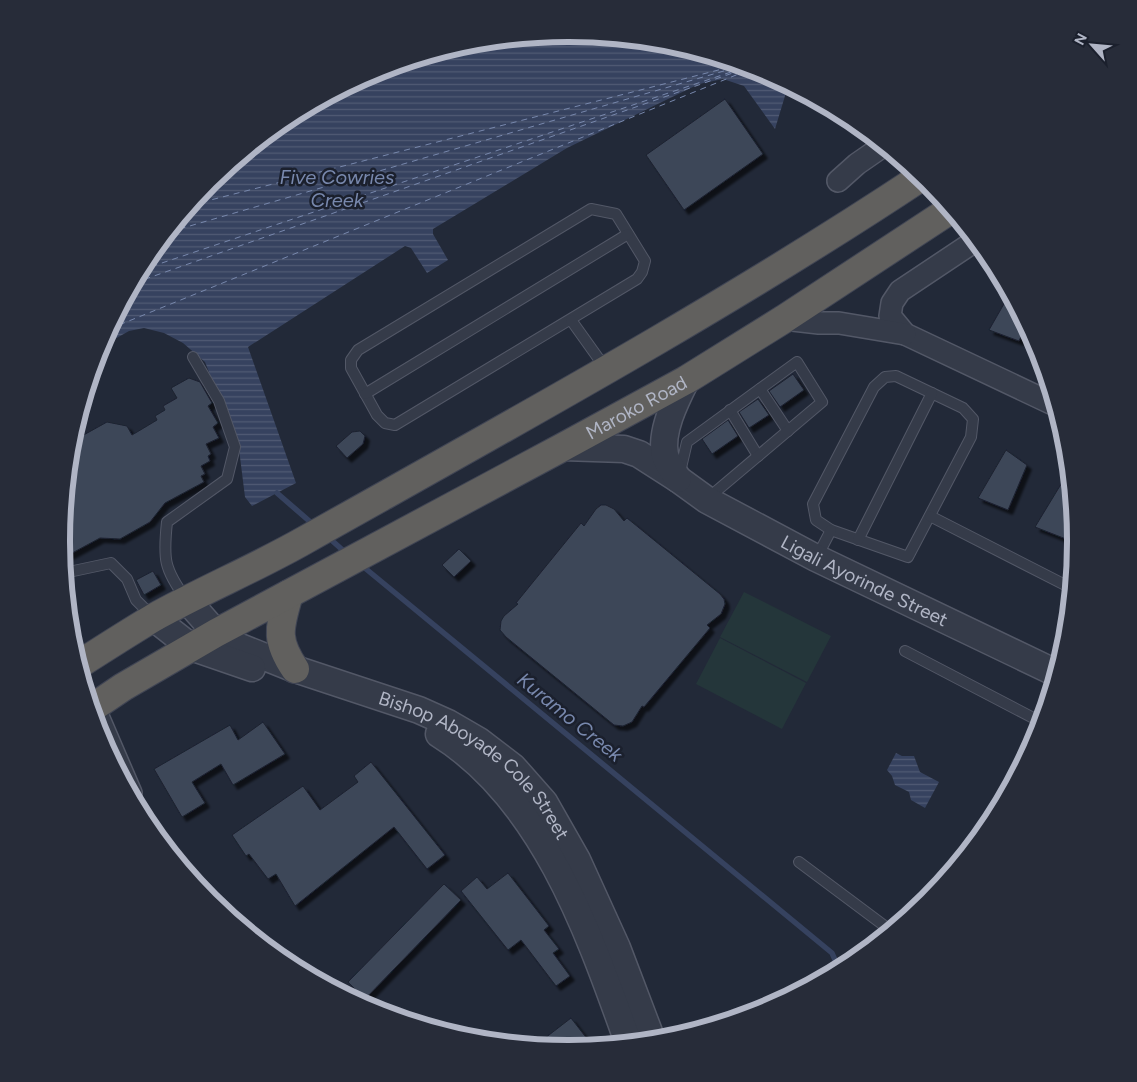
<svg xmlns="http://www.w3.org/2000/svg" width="1137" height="1082" viewBox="0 0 1137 1082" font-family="Figtree,sans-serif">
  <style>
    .pitch { fill: #24363a }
    .water { fill: url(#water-rules) }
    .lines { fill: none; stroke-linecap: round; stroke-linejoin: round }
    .stream { stroke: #36425f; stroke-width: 5.5 }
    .ferry { stroke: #7888ad; stroke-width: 1; stroke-dasharray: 6 5; stroke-linecap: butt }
    .building { fill: #3e4658; stroke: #1c2230; filter: url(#shadow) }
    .service-casing { stroke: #535867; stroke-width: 12 }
    .minor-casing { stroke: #535867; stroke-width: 24 }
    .tertiary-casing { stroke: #535867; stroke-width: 29 }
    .trunk-casing { stroke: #404554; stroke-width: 30 }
    .service { stroke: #353b49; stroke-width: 10 }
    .minor { stroke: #353b49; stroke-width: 21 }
    .tertiary { stroke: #353b49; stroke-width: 26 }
    .trunk { stroke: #61605e; stroke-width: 28 }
    .labels { text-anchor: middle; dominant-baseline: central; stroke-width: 5; stroke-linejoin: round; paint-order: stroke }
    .street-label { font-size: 19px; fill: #b0b5c5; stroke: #1b202d }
    .water-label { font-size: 20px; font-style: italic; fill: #7888ad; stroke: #1b202d }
    .rim { fill: none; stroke: #b0b5c5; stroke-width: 6 }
  </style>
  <defs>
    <pattern id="water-rules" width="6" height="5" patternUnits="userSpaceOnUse" patternTransform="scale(1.25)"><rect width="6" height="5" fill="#36425f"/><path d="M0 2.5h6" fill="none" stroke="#515b74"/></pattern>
    <filter id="shadow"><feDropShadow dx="4.5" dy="4.5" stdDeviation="1" flood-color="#0009"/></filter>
  </defs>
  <rect width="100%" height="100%" fill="#222938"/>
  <g class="pitch">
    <path d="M 744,592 L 831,636 L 807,682 L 720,637 Z"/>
    <path d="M 720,638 L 806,683 L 782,729 L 696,684 Z"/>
  </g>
  <g class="water">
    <path d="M 569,34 L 668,44 L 763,72 L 788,86 L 775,129 L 744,86 L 723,79 L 699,84 L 567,148 L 433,229 L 433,234 L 448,260 L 427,273 L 411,248 L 405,246 L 248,347 L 296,483 L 252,506 L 245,497 L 239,449 L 205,362 L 183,343 L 164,333 L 144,328 L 129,331 L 99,348 L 147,259 L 210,182 L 287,119 L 375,72 L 470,43 Z"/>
    <path d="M 896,753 L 902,756 L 914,756 L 920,772 L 939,782 L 925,808 L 911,800 L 909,792 L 895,785 L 892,776 L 887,770 Z"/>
  </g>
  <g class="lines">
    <g class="stream">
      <path d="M 277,493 L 315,526"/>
      <path d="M 328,537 L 347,554"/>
      <path d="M 360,564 L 832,953 L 839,969"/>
    </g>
    <g class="ferry">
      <path d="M 191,205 L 738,65"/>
      <path d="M 169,232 L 741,66"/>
      <path d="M 141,270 L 740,69"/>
      <path d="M 134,283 L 747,68"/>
      <path d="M 109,329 L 751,69"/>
    </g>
  </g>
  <g class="building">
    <path d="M 725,99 L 763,154 L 684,210 L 646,155 Z"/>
    <path d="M 1009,295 L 1026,326 L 1019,341 L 989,330 Z"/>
    <path d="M 793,374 L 804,390 L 780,407 L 769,391 Z"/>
    <path d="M 189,378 L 200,382 L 212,403 L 208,406 L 218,423 L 213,427 L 219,438 L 206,444 L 211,454 L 208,456 L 210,461 L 201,466 L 205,474 L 201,476 L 204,482 L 165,503 L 150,522 L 120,539 L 100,538 L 63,558 L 61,541 L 71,442 L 107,422 L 127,426 L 132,435 L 157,420 L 155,416 L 165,410 L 163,406 L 177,398 L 171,388 Z"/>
    <path d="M 758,399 L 769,415 L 749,428 L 739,412 Z"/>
    <path d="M 728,420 L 738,436 L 712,454 L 702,439 Z"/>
    <path d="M 360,431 L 365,436 L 363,444 L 347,458 L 336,446 L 352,432 Z"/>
    <path d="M 1006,450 L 1027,465 L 1008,510 L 978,498 Z"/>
    <path d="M 1069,471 L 1074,521 L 1066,539 L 1035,527 Z"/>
    <path d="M 601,505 L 606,505 L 614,509 L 624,521 L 627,518 L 720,594 L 724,599 L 725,604 L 721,614 L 707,625 L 710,628 L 644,707 L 642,706 L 632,722 L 623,726 L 614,725 L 506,637 L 500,630 L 501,621 L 504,616 L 518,604 L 516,603 L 581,523 L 584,526 L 596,509 Z"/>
    <path d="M 459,549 L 471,561 L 454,577 L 442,565 Z"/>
    <path d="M 153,571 L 161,585 L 144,595 L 136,580 Z"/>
    <path d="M 263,722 L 285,754 L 233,785 L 221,764 L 192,782 L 205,803 L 182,817 L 154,769 L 230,725 L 238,740 Z"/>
    <path d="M 371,762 L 445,855 L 427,869 L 394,827 L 295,906 L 276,874 L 268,879 L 249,854 L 246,856 L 232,835 L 303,786 L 320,810 L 358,782 L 354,776 Z"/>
    <path d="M 508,873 L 549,926 L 544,930 L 559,949 L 553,953 L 570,976 L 556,986 L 521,940 L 508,950 L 461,891 L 477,877 L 487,889 Z"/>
    <path d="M 444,884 L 461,900 L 365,999 L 348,982 Z"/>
    <path d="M 571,1018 L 588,1040 L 580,1047 L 568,1048 L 536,1045 Z"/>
  </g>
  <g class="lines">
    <g class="service-casing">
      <g id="service">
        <path d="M 591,209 L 616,214 L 645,261 L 642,272 L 637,279 L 395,425 L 385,423 L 377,415 L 351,368 L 351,360 L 358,350 Z"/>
        <path d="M 571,320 L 606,369"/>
        <path d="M 896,376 L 963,408 L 973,419 L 971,437 L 908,557 L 831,530 L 816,520 L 813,504 L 874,387 L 885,377 Z"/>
        <path d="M 760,389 L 788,431"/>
        <path d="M 365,394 L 628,234"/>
        <path d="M 730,410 L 758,456"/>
        <path d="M 680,472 L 687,442 L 797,362 L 822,402 L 707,499"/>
        <path d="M 930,516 L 1071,588"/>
        <path d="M 858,540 L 932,393"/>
        <path d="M 817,557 L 831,530"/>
        <path d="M 64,573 L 111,563 L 127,579 L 136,600 L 152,616"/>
        <path d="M 186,599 C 164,569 163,559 167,522 L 227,479 L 235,447 L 219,401 L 193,357"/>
        <path d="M 905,651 L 1041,722"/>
        <path d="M 799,862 L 890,930"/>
      </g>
    </g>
    <g class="minor-casing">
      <g id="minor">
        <path d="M 838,181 L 857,164 L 883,146"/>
        <path d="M 975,241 L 900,291 L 892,303 L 890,316 L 905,334 L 1055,405"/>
        <path d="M 784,319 L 819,323 L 839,323 L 905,334"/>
        <path d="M 94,707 L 131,793"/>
      </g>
    </g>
    <g class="tertiary-casing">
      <g id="tertiary">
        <path id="s1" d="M 563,447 L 624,449 L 639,454 L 678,479 L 707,500 L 816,558 L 1056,673"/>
        <path d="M 678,479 C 674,472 667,463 665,455 C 660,431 676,400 686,380"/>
        <path id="s2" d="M 187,600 L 216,633 L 235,645 L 295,669 L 419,710 L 448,723 L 479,741 L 513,767 L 544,802 L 577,860 L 617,948 L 652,1040"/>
        <path d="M 154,618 L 191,647 L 252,668"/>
        <path d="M 439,734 C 543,799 589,933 628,1042"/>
      </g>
    </g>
    <g class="trunk-casing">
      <g id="trunk">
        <path d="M 289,594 C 280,627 274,638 295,669"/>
        <path d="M 78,665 C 103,649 128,633 153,618 C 203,590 256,568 305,540 C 513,423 722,309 921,177"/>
        <path id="s3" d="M 92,708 L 123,687 L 216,633 L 563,447 L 686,380 L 784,319 L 950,210"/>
      </g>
    </g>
    <use href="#service" class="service"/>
    <use href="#minor" class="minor"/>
    <use href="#tertiary" class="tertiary"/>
    <use href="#trunk" class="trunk"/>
  </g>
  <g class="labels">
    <g class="street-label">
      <text stroke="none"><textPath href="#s3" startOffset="622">Maroko Road</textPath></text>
      <text stroke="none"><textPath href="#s1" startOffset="336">Ligali Ayorinde Street</textPath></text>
      <text stroke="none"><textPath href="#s2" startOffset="340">Bishop Aboyade Cole Street</textPath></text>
    </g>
    <g class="water-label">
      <text x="337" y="177">Five Cowries<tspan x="337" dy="23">Creek</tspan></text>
      <text transform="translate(570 717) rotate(39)">Kuramo Creek</text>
    </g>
  </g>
  <path d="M0 0H1137V1082H0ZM568 42H569A498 498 0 0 1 1067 540V542A498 498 0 0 1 569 1040H568A498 498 0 0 1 70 542V540A498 498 0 0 1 568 42Z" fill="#272c39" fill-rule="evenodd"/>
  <path class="rim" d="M568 42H569A498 498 0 0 1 1067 540V542A498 498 0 0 1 569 1040H568A498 498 0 0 1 70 542V540A498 498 0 0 1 568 42Z"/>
  <g transform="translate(1092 45) rotate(297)" stroke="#1b202d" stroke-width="4" paint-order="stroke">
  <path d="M0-4L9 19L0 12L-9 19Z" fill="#b0b5c5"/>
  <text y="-8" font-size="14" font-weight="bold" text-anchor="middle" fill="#b0b5c5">N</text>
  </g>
</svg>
